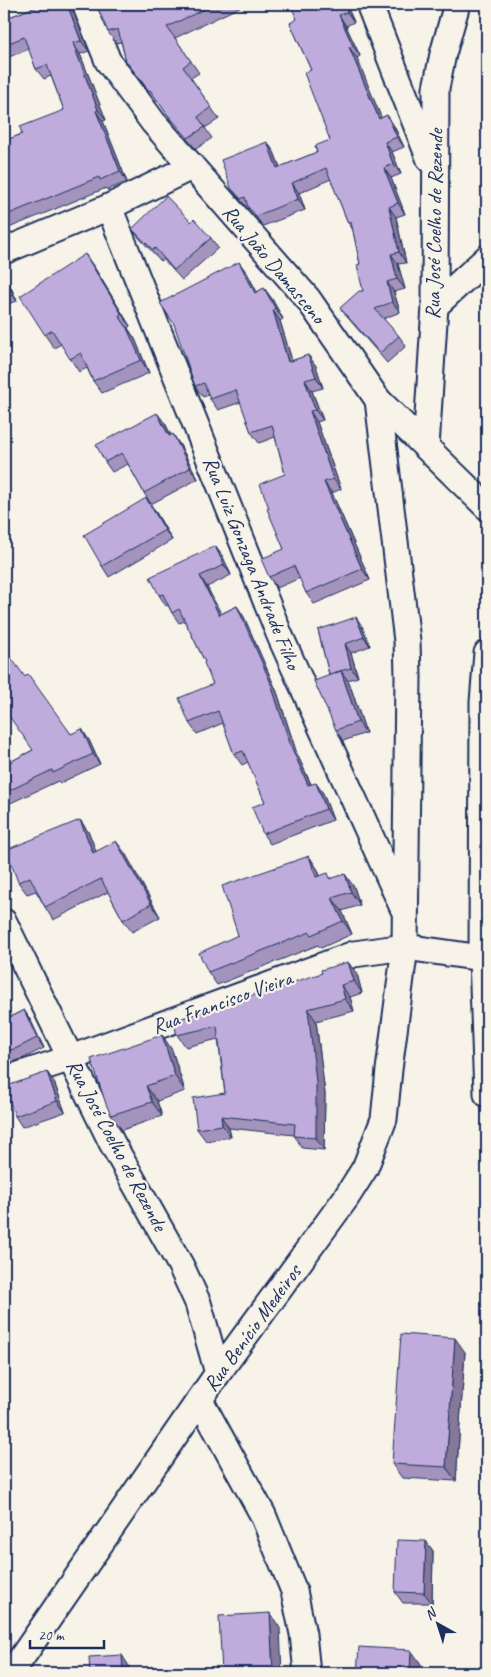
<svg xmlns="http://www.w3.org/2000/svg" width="491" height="1677" viewBox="0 0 491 1677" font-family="Caveat,sans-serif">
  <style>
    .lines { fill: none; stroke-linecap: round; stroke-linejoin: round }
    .street-casing { stroke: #1b2f5e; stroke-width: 29 }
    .street { stroke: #f7f3e8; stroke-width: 25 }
    .wall { fill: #a494bd; stroke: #1b2f5e }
    .shaded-wall { fill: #86789a; stroke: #1b2f5e }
    .building { fill: #bfacdc; stroke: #1b2f5e }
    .labels { text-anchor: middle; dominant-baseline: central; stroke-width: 4.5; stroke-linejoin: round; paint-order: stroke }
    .street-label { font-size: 21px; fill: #1b2f5e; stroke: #f7f3e8 }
  </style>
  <rect width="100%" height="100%" fill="#f7f3e8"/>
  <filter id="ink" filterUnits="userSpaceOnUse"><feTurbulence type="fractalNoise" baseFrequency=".02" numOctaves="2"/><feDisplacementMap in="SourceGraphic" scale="10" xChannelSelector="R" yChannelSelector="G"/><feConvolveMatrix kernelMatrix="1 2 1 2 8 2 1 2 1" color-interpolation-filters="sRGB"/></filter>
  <g filter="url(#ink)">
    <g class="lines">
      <g class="street-casing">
        <g id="street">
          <path d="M 85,4 L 108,61 L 153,122 L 308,299 L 378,400 L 487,507"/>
          <path d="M 369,4 L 430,160"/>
          <path d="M 109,207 L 280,636 L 403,908"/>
          <path d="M 4,251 L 109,207 L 191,167"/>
          <path d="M 435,306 L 487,258"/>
          <path d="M 426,447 L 435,306 L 436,88 L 443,54 L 457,4"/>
          <path d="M 487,653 L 483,702 L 482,958 L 487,1094"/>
          <path d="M 4,922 L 112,1143 L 181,1266 L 198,1303 L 218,1373"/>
          <path d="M 4,1080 L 71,1058 L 354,954 L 405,947 L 482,958 L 487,957"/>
          <path d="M 200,1400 L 263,1515 L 294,1591 L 303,1634 L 307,1673"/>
          <path d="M 11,1673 L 218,1373 L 346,1198 L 365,1168 L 384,1119 L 389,1070 L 405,947 L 408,676 L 407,641 L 378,400"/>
        </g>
      </g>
      <use href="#street" class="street"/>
    </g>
    <g class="wall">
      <path d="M 43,4 L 69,4 L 71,6 L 89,51 L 80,54 L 106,120 L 103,121 L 127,182 L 107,190 L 106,188 L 4,230 L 4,141 L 22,134 L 64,110 L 51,76 L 44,79 L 36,69 L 29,49 L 4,59 L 4,19 Z"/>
      <path d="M 96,4 L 246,4 L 175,38 L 199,73 L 191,78 L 219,119 L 205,128 L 212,138 L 196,149 L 175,126 L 158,101 L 156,102 L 126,61 L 121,42 L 116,43 L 108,32 Z"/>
      <path d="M 346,4 L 354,22 L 346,26 L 360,56 L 357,58 L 381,118 L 387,115 L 394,126 L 404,147 L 392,152 L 401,174 L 391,178 L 405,214 L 396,217 L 406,263 L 398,264 L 405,289 L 394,292 L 400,312 L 383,319 L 399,336 L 406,346 L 387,363 L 348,318 L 340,308 L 363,291 L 360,264 L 353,230 L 348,223 L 331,179 L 299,193 L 305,210 L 263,226 L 249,208 L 248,209 L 239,198 L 231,188 L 267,142 L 274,152 L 280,167 L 317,152 L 330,140 L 311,70 L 290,23 Z"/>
      <path d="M 191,222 L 211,238 L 218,248 L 182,280 L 163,259 L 161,261 L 140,239 L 132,229 Z"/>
      <path d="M 94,267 L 130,326 L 128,328 L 135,339 L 149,373 L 102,393 L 93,381 L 87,368 L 79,372 L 61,344 L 54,348 L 45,335 Z"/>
      <path d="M 4,272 L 17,301 L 4,305 Z"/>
      <path d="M 247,273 L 257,292 L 264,288 L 272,299 L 283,319 L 280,321 L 292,361 L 308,355 L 316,366 L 323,388 L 312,391 L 323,420 L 317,422 L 341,489 L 332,493 L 370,580 L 314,604 L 306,593 L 300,578 L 277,588 L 269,577 L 284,549 L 269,508 L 285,474 L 275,437 L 259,443 L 251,432 L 241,402 L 218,410 L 210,399 L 209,395 L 203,397 L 195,386 Z"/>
      <path d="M 165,423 L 171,435 L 180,445 L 198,479 L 151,504 L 144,493 L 128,464 L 112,472 L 105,462 Z"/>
      <path d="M 154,509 L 172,540 L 109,577 L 102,566 Z"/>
      <path d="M 215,546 L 223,557 L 231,575 L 207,587 L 221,614 L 237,606 L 244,617 L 277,692 L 297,754 L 311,784 L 323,793 L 333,820 L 270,844 L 263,834 L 265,802 L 248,762 L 242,765 L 234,754 L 223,723 L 197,734 L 189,723 L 213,684 L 205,662 L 185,621 L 179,623 L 172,613 L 168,605 L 166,606 L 159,595 Z"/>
      <path d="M 362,626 L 370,646 L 351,653 L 358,677 L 347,680 L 349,682 L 366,733 L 343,741 L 336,730 L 330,675 L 329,674 L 318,630 Z"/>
      <path d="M 25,677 L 71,734 L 89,740 L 100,764 L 60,783 L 58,781 L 4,806 L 4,765 L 33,750 Z"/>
      <path d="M 4,817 L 10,831 L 4,833 Z"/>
      <path d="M 80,820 L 89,833 L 96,852 L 125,853 L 160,917 L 132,932 L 123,920 L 108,892 L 53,920 L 45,907 L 36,891 L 27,894 L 18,882 Z"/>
      <path d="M 309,856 L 318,870 L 320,876 L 332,878 L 354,887 L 360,905 L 342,911 L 352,934 L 321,948 L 318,945 L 217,985 L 208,972 L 238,935 Z"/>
      <path d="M 357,974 L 362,993 L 350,997 L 354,1011 L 316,1021 L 325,1094 L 324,1150 L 302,1148 L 294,1135 L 229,1128 L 231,1137 L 206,1141 L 197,1129 L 225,1093 L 218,1039 L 186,1047 L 177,1035 Z"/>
      <path d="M 24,1010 L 31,1021 L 44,1048 L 24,1058 L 4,1065 L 4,1020 Z"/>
      <path d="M 162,1035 L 172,1050 L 185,1091 L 157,1101 L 162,1116 L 122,1130 L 111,1115 Z"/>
      <path d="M 47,1072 L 54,1082 L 65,1112 L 22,1127 L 15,1116 Z"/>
      <path d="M 465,1352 L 456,1481 L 402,1478 L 392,1464 Z"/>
      <path d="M 426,1541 L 433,1551 L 432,1603 L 403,1603 L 395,1592 Z"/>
    </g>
    <g class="shaded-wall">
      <path d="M 67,4 L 69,4 L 71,6 L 89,51 L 81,41 Z"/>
      <path d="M 343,4 L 346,4 L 354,22 L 347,12 Z"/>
      <path d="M 339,15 L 346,26 L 360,56 L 353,46 Z"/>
      <path d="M 73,43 L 80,54 L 106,120 L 98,110 Z"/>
      <path d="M 349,47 L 357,58 L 386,129 L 379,119 Z"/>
      <path d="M 96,111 L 103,121 L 127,182 L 120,171 Z"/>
      <path d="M 387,115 L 394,126 L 404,147 L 397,137 Z"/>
      <path d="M 267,142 L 274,152 L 284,178 L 277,168 Z"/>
      <path d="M 385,142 L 392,152 L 401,174 L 393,164 Z"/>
      <path d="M 384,168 L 391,178 L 405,214 L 398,203 Z"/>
      <path d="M 292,183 L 299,193 L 305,210 L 298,199 Z"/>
      <path d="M 389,207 L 396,217 L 406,263 L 399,252 Z"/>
      <path d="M 85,254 L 94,267 L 130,326 L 121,313 Z"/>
      <path d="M 391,254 L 398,264 L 405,289 L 397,279 Z"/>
      <path d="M 239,262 L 247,273 L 263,304 L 255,293 Z"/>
      <path d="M 4,272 L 17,301 L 13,295 L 4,275 Z"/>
      <path d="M 387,282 L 394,292 L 400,312 L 392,302 Z"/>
      <path d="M 264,288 L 272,299 L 283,319 L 275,308 Z"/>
      <path d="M 273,310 L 280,321 L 296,373 L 288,362 Z"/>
      <path d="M 119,316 L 135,339 L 149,373 L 141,360 Z"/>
      <path d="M 308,355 L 316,366 L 323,388 L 316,377 Z"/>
      <path d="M 305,380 L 312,391 L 323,420 L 315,410 Z"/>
      <path d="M 310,411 L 317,422 L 341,489 L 333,479 Z"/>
      <path d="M 157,413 L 165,423 L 176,447 L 169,436 Z"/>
      <path d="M 173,434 L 180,445 L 198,479 L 190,468 Z"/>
      <path d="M 324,482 L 332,493 L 370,580 L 362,569 Z"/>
      <path d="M 146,498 L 154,509 L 172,540 L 165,530 Z"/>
      <path d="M 215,546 L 223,557 L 231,575 L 224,565 Z"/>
      <path d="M 200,576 L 207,587 L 227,625 L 219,615 Z"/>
      <path d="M 237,606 L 244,617 L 277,692 L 297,754 L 316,796 L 308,785 L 290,744 Z"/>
      <path d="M 356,617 L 362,626 L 370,646 L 364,637 Z"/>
      <path d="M 345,644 L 351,653 L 358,677 L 351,668 Z"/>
      <path d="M 341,671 L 349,682 L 366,733 L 358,722 Z"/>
      <path d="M 82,729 L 89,740 L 100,764 L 93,754 Z"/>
      <path d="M 316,783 L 323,793 L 333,820 L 326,809 Z"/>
      <path d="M 4,817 L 10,831 L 4,822 Z"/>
      <path d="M 80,820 L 89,833 L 102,866 L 93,853 Z"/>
      <path d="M 116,841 L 125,853 L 160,917 L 151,904 Z"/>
      <path d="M 309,856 L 318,870 L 325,890 L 316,877 Z"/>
      <path d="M 345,874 L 354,887 L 360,905 L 351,892 Z"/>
      <path d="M 332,898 L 342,911 L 352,934 L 343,921 Z"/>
      <path d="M 348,962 L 357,974 L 362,993 L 354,981 Z"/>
      <path d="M 341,985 L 350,997 L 354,1011 L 345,999 Z"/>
      <path d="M 308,1009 L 316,1021 L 325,1094 L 324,1150 L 316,1138 Z"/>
      <path d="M 24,1010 L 31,1021 L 44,1048 L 37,1038 Z"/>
      <path d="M 162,1035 L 172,1050 L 185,1091 L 175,1076 Z"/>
      <path d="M 47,1072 L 54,1082 L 65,1112 L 57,1101 Z"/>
      <path d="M 146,1086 L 157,1101 L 162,1116 L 152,1102 Z"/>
      <path d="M 221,1116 L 229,1128 L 231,1137 L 222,1125 Z"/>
      <path d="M 455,1338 L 465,1352 L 456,1481 L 446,1467 Z"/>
      <path d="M 426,1541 L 433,1551 L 432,1603 L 424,1593 Z"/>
      <path d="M 270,1613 L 280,1628 L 282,1673 L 273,1673 Z"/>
      <path d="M 411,1650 L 421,1664 L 421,1673 L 410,1673 Z"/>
      <path d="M 122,1655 L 129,1666 L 130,1673 L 123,1673 Z"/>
    </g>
    <g class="building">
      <path d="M 43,4 L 67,4 L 81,41 L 73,43 L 98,110 L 96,111 L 120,171 L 100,180 L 99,177 L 4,216 L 4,141 L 22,134 L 20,127 L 64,110 L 47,65 L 36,69 L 24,37 L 4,45 L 4,19 Z"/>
      <path d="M 96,4 L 215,4 L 167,27 L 191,61 L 183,67 L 211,107 L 198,117 L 205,127 L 188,138 L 167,114 L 150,90 L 149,91 L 126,61 L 118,29 L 108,32 Z"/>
      <path d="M 290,4 L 343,4 L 347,12 L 339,15 L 353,46 L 349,47 L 379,119 L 387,115 L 397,137 L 385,142 L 393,164 L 384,168 L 398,203 L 389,207 L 399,252 L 391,254 L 397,279 L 387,282 L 392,302 L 375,309 L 399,336 L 380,353 L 340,308 L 359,291 L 363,291 L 357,265 L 360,264 L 351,222 L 348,223 L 326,168 L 292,183 L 298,199 L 256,216 L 248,207 L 245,197 L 241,199 L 231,188 L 221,160 L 267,142 L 277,168 L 317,152 L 315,146 L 330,140 L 304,73 L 311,70 L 290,23 L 297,19 Z"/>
      <path d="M 166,196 L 191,222 L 194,219 L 211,238 L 174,270 L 155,248 L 153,250 L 132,229 Z"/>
      <path d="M 85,254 L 121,313 L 119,316 L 126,326 L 141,360 L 93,381 L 81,353 L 70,359 L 52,330 L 45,335 L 20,296 Z"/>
      <path d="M 239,262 L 255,293 L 264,288 L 275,308 L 273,310 L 288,362 L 308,355 L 316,377 L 305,380 L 315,410 L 310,411 L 333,479 L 324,482 L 362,569 L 306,593 L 294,566 L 269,577 L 261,559 L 284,549 L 267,509 L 269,508 L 260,484 L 285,474 L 272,425 L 251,432 L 236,390 L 210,399 L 204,383 L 195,386 L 174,324 L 160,303 Z"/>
      <path d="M 4,275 L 13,295 L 4,298 Z"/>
      <path d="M 157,413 L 169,436 L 173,434 L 190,468 L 144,493 L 122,453 L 105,462 L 96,445 Z"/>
      <path d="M 146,498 L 165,530 L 102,566 L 84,535 Z"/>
      <path d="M 215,546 L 224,565 L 200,576 L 219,615 L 237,606 L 270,681 L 290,744 L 308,785 L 316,783 L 326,809 L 263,834 L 252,807 L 265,802 L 243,751 L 234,754 L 218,711 L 189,723 L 179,698 L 213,684 L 204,663 L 205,662 L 179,609 L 172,613 L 163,594 L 159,595 L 150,577 Z"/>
      <path d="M 356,617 L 364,637 L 345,644 L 351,668 L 329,674 L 318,630 Z"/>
      <path d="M 4,648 L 25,677 L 28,674 L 71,734 L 82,729 L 93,754 L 53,773 L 52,770 L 4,793 L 4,765 L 33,750 L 4,709 Z"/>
      <path d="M 341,671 L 358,722 L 336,730 L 314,681 Z"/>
      <path d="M 80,820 L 93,853 L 116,841 L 151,904 L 123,920 L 101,879 L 45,907 L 30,877 L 18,882 L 6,850 Z"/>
      <path d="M 309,856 L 316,877 L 328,873 L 330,879 L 345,874 L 351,892 L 332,898 L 343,921 L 311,935 L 310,932 L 208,972 L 199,953 L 238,935 L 222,886 Z"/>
      <path d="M 348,962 L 354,981 L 341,985 L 345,999 L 308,1009 L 316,1082 L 316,1138 L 294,1136 L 295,1124 L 221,1116 L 222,1125 L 197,1129 L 193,1098 L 225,1093 L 217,1026 L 177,1035 L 173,1021 L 322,973 L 321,970 Z"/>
      <path d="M 24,1010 L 37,1038 L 17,1048 L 4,1052 L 4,1020 Z"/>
      <path d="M 162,1035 L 175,1076 L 146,1086 L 152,1102 L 111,1115 L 106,1104 L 91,1059 Z"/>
      <path d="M 47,1072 L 57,1101 L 15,1116 L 4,1087 Z"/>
      <path d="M 401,1334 L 455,1338 L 446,1467 L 392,1464 Z"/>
      <path d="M 397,1540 L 426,1541 L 424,1593 L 395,1592 Z"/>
      <path d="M 270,1613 L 273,1673 L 222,1673 L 219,1616 Z"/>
      <path d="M 359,1647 L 411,1650 L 410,1673 L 357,1673 Z"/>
      <path d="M 122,1655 L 123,1673 L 90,1673 L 89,1657 Z"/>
    </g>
  </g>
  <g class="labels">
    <g class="street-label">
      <text transform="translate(434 224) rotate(-89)">Rua José Coelho de Rezende</text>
      <text transform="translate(274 264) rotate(50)">Rua João Damasceno</text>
      <text transform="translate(252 563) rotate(68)">Rua Luiz Gonzaga Andrade Filho</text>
      <text transform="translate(222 1002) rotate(-20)">Rua Francisco Vieira</text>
      <text transform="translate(117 1145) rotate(62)">Rua José Coelho de Rezende</text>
      <text transform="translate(252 1328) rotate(-54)">Rua Benício Medeiros</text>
    </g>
  </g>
  <rect width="491" height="1677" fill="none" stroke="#f7f3e8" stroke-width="20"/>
  <rect x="10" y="10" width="471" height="1657" fill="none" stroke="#1b2f5e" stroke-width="2" filter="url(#ink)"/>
  <g transform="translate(438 1624) rotate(321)" stroke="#f7f3e8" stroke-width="4" paint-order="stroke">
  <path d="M0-4L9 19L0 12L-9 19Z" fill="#1b2f5e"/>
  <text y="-8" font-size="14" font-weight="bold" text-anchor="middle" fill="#1b2f5e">N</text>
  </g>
  <path d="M30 1640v8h74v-8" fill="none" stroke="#1b2f5e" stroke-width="2.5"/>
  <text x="38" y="1640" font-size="15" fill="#1b2f5e" stroke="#f7f3e8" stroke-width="4" paint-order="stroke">20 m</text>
</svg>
